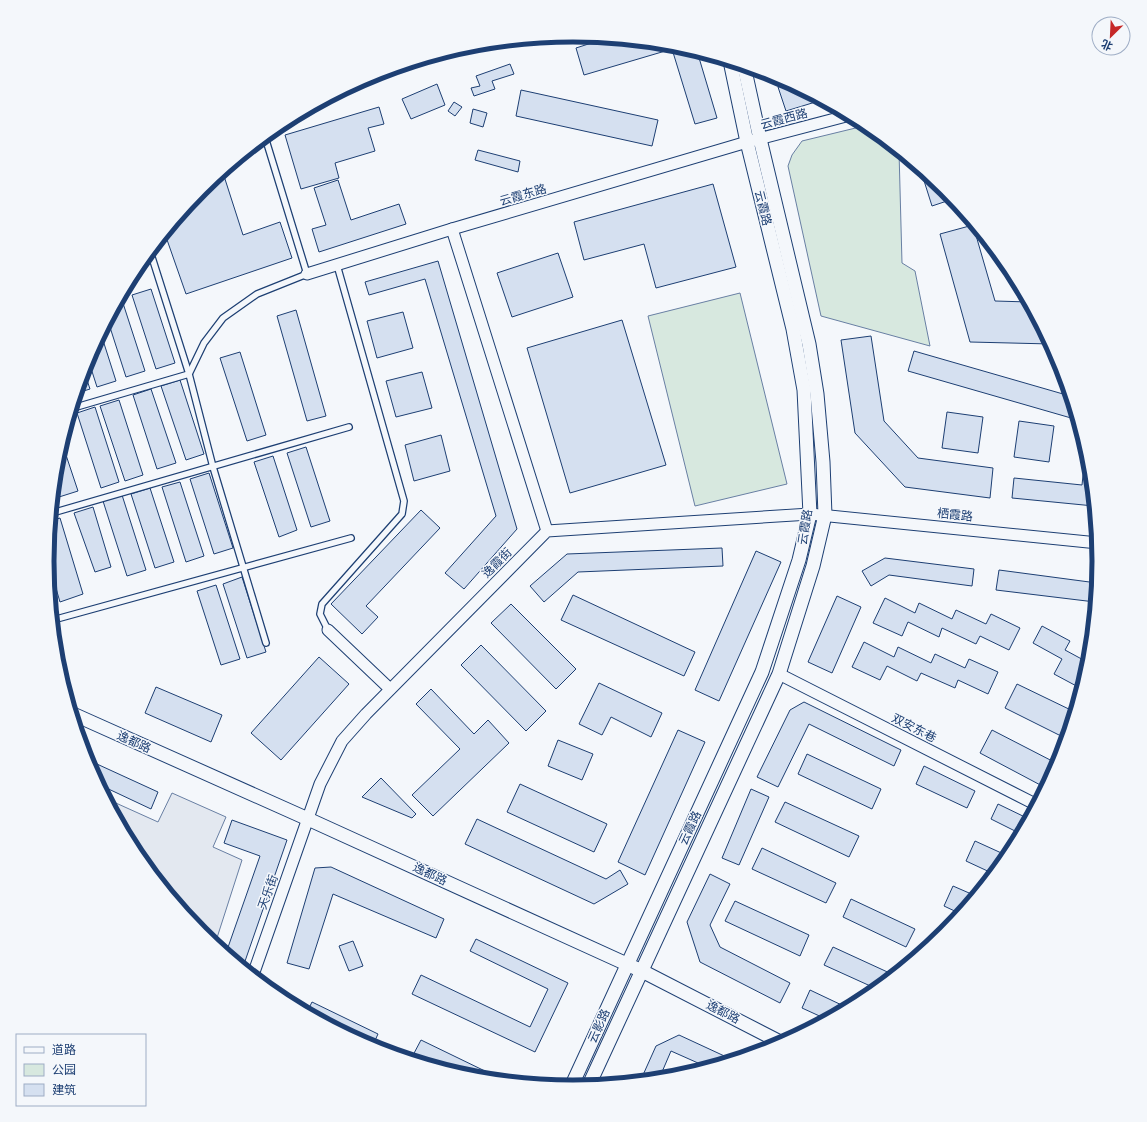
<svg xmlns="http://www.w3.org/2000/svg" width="1147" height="1122" viewBox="0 0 1147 1122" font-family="Raleway,'Noto Sans SC',sans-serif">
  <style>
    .green { fill: #d7e8df; stroke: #687fa3 }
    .parking { fill: #e3e8f0; stroke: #687fa3 }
    .building { fill: #d5e0f0; stroke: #1d3f73 }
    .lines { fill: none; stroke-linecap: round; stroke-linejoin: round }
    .service-casing { stroke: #1d3f73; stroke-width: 8 }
    .minor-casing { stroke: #1d3f73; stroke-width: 13 }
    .tertiary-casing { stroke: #1d3f73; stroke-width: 15 }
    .service { stroke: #f4f7fb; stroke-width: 5.5 }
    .minor { stroke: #f4f7fb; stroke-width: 11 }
    .tertiary { stroke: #f4f7fb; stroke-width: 13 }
    .labels { text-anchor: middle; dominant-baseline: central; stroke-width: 3; stroke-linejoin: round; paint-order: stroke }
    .street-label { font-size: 12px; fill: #1d3f73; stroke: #f4f7fb }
    .rim { fill: none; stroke: #1d3f73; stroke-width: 5 }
  </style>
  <rect width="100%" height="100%" fill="#f4f7fb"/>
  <g class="green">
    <path d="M 868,125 L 899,151 L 902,263 L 915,271 L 930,346 L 821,316 L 788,166 L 792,155 L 802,141 Z"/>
    <path d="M 740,293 L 787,484 L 695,506 L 648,316 Z"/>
  </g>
  <path class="parking" d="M 172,793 L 226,817 L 213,847 L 242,860 L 215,944 L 201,933 L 136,853 L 107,799 L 158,822 Z"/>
  <g class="building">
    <path d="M 607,38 L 676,45 L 697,51 L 717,118 L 695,124 L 672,49 L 584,75 L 576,48 Z"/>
    <path d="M 510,64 L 514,74 L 492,81 L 495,89 L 474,96 L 471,88 L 480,86 L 476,76 Z"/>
    <path d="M 437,84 L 445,105 L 411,119 L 402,99 Z"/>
    <path d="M 791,84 L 822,100 L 786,111 L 778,87 Z"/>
    <path d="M 521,90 L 658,120 L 652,146 L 516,116 Z"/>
    <path d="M 454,102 L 462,107 L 455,116 L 448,111 Z"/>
    <path d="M 379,107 L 384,124 L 368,128 L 375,151 L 335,163 L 339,178 L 301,189 L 285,135 Z"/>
    <path d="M 473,109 L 487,113 L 483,127 L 470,123 Z"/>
    <path d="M 478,150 L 520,161 L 518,172 L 475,160 Z"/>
    <path d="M 920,168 L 946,189 L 953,199 L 932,206 Z"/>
    <path d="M 224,176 L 243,235 L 280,222 L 292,258 L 186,294 L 165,234 L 202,189 L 212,180 Z"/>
    <path d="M 338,180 L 351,220 L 399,204 L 406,224 L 319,252 L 312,229 L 326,225 L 314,188 Z"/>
    <path d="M 713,184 L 736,267 L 656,288 L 644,244 L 584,260 L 574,222 Z"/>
    <path d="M 973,225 L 995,301 L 1029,302 L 1051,344 L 970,342 L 940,234 Z"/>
    <path d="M 558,253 L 573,297 L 512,317 L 497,273 Z"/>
    <path d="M 438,261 L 517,529 L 464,589 L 445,573 L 496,516 L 425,279 L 369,295 L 365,282 Z"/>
    <path d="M 151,289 L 175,363 L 156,369 L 132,295 Z"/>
    <path d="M 121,297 L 145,371 L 126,377 L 108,321 Z"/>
    <path d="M 296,310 L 326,416 L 307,421 L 277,316 Z"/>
    <path d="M 403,312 L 413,348 L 377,358 L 367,321 Z"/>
    <path d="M 622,320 L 666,465 L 570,493 L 527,348 Z"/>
    <path d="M 101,334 L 116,381 L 97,387 L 88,359 Z"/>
    <path d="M 871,336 L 884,421 L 918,458 L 993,468 L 990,498 L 905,487 L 855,433 L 841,340 Z"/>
    <path d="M 914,351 L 1070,396 L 1078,420 L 908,371 Z"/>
    <path d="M 240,352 L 266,435 L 247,441 L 220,358 Z"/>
    <path d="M 84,371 L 90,389 L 77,393 Z"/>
    <path d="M 422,372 L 432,408 L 396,417 L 386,381 Z"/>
    <path d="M 180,380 L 204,454 L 186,460 L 161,386 Z"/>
    <path d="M 151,389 L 176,463 L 157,469 L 133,395 Z"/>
    <path d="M 119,400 L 143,475 L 125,481 L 100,406 Z"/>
    <path d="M 95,407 L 119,482 L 101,488 L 77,413 Z"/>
    <path d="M 947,412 L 983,417 L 978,453 L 942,448 Z"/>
    <path d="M 1019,421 L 1054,426 L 1049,462 L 1014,457 Z"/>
    <path d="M 441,435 L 450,471 L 414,481 L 405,445 Z"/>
    <path d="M 62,443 L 78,491 L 59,497 L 55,485 L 58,458 Z"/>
    <path d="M 306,447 L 330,521 L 311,527 L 287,453 Z"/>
    <path d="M 1086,447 L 1089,459 L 1094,506 L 1012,498 L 1014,478 L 1082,485 Z"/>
    <path d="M 273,456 L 297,530 L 279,537 L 254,462 Z"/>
    <path d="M 209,473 L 233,548 L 214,554 L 190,479 Z"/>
    <path d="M 180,482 L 204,556 L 186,562 L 162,487 Z"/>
    <path d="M 150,488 L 174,562 L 155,568 L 131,494 Z"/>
    <path d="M 122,495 L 146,570 L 127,576 L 103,501 Z"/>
    <path d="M 93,507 L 111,567 L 95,572 L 74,513 Z"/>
    <path d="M 421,510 L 440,528 L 366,606 L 378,617 L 362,634 L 331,604 Z"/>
    <path d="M 60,518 L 83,594 L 60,602 L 48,561 L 51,521 Z"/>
    <path d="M 722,548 L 723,566 L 578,572 L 544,602 L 530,586 L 567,554 Z"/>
    <path d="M 756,551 L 781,562 L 719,701 L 695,690 Z"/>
    <path d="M 885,558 L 974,569 L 972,586 L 889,575 L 871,586 L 862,571 Z"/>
    <path d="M 999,570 L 1097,583 L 1095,602 L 996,590 Z"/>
    <path d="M 242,577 L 266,652 L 247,658 L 223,584 Z"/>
    <path d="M 216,585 L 240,659 L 221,665 L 197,591 Z"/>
    <path d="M 573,595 L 695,652 L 684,676 L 561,620 Z"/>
    <path d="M 837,596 L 861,607 L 832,673 L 808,662 Z"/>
    <path d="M 885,598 L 915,613 L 919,603 L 952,619 L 956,610 L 986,624 L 991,614 L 1020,628 L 1009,650 L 980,636 L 976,644 L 942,628 L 939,637 L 908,622 L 902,636 L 873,623 Z"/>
    <path d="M 511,604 L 576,669 L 556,689 L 491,623 Z"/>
    <path d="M 1042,626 L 1070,641 L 1065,650 L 1089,663 L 1082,689 L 1054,674 L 1062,659 L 1033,643 Z"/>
    <path d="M 864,642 L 894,657 L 898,647 L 931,663 L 935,654 L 965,668 L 969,659 L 998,672 L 988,694 L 958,680 L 955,688 L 921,673 L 917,681 L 887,666 L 880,680 L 852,667 Z"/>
    <path d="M 481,645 L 546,711 L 526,731 L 461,665 Z"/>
    <path d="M 319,657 L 349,684 L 281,760 L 251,733 Z"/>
    <path d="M 599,683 L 662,713 L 651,737 L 611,717 L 602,735 L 579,724 Z"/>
    <path d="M 1017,684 L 1075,712 L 1067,739 L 1005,708 Z"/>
    <path d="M 156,687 L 222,715 L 211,742 L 145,713 Z"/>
    <path d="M 431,689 L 474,734 L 488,720 L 509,743 L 433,816 L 412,795 L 460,749 L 416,704 Z"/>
    <path d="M 804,702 L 901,750 L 894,766 L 809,724 L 778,787 L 757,777 L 790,710 Z"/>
    <path d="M 678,730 L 705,742 L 645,875 L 618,862 Z"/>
    <path d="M 992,730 L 1058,764 L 1046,788 L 980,753 Z"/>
    <path d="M 558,740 L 593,754 L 582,780 L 548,766 Z"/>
    <path d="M 807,754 L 881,789 L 872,809 L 798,774 Z"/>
    <path d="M 86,759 L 158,792 L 151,809 L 100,785 Z"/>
    <path d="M 924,766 L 975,791 L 967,808 L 916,784 Z"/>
    <path d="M 381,778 L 416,814 L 412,818 L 362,797 Z"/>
    <path d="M 520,784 L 607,824 L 594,852 L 507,812 Z"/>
    <path d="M 751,789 L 769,797 L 739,865 L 722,858 Z"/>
    <path d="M 785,802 L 859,836 L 849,857 L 775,822 Z"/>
    <path d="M 998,804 L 1029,819 L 1021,834 L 991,819 Z"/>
    <path d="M 477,819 L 606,879 L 620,870 L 628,884 L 594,904 L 465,844 Z"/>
    <path d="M 232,820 L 287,840 L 243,967 L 226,953 L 260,856 L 224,843 Z"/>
    <path d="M 975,841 L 1008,856 L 994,874 L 966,861 Z"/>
    <path d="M 762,848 L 836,883 L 826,903 L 752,869 Z"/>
    <path d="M 331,867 L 444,919 L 436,938 L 333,894 L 309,969 L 287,963 L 315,868 Z"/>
    <path d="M 710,874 L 730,884 L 710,925 L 720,947 L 790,983 L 780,1003 L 700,962 L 687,922 Z"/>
    <path d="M 953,886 L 976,896 L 961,914 L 944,906 Z"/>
    <path d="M 851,899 L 915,929 L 906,947 L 843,917 Z"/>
    <path d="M 735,901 L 809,935 L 800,956 L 725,921 Z"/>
    <path d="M 931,936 L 937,939 L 924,951 Z"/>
    <path d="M 476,939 L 568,983 L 535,1052 L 412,994 L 421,975 L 530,1027 L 548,989 L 470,951 Z"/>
    <path d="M 353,941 L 363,966 L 349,971 L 339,946 Z"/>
    <path d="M 833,947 L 894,975 L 877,989 L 824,965 Z"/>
    <path d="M 810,990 L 848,1008 L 826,1019 L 802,1008 Z"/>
    <path d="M 275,991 L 294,999 L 292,1004 L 281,998 L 274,993 Z"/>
    <path d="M 312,1002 L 378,1034 L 372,1047 L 307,1012 Z"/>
    <path d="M 679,1035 L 733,1060 L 707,1067 L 671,1051 L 659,1079 L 652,1079 L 643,1075 L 656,1046 Z"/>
    <path d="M 421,1040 L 487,1072 L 484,1078 L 471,1077 L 424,1063 L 412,1057 Z"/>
  </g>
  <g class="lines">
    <g class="service-casing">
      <g id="service">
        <path d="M 150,251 L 189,374 L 213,467 L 266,643"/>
        <path d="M 73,408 L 189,374 L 204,343 L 223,318 L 257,294 L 307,274 L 265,137"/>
        <path d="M 52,513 L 349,427"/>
        <path d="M 53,620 L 351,538"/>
        <path d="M 328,630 L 320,614 L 322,604 L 402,514 L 404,501 L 337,265"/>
      </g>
    </g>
    <g class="minor-casing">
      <g id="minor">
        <path d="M 452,229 L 547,531"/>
        <path d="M 307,274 L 452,229 L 747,142 L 850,115"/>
        <path d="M 328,630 L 390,689"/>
        <path d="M 779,674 L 1037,805"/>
        <path d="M 253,975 L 320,784 L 342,741 L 366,714 L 547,531 L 810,514 L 1098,543"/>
      </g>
    </g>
    <g class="tertiary-casing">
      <g id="tertiary">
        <path d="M 73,714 L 308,819 L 642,971 L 782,1043"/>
        <path d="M 589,1085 L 779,674 L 813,566 L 825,515 L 823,462 L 817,394 L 809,344 L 760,139 L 744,66"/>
        <path d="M 571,1087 L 762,672 L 799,560 L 810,514 L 804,390 L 793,329 L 747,142 L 730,61"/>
      </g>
    </g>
    <use href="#service" class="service"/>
    <use href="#minor" class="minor"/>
    <use href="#tertiary" class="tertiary"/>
  </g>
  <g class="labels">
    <g class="street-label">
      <text transform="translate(784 119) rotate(-15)">云霞西路</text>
      <text transform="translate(523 195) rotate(-16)">云霞东路</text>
      <text transform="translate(763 208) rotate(76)">云霞路</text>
      <text transform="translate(955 515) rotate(6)">栖霞路</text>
      <text transform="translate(805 527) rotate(-81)">云霞路</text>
      <text transform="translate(497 563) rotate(-45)">逸霞街</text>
      <text transform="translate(914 728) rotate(27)">双安东巷</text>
      <text transform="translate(134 742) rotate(24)">逸都路</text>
      <text transform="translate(690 828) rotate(-65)">云霞路</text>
      <text transform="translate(430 874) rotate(25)">逸都路</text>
      <text transform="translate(268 892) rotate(-70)">天乐街</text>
      <text transform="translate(723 1012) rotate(27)">逸都路</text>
      <text transform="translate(599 1026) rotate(-66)">云影路</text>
    </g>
  </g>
  <path d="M0 0H1147V1122H0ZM54 561a519 519 0 1 1 1038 0a519 519 0 1 1-1038 0Z" fill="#f4f7fb" fill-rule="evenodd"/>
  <path class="rim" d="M54 561a519 519 0 1 1 1038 0a519 519 0 1 1-1038 0Z"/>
  <rect x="16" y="1034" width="130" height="72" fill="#f4f7fb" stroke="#9eadc5"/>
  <rect x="24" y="1047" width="20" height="6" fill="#f4f7fb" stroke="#9eadc5"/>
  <text x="52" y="1054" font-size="12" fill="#1d3f73">道路</text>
  <rect x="24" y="1064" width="20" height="12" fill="#d7e8df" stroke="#9eadc5"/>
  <text x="52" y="1074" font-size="12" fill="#1d3f73">公园</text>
  <rect x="24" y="1084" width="20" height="12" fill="#d5e0f0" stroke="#9eadc5"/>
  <text x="52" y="1094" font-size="12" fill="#1d3f73">建筑</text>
  <g transform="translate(1111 36) rotate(204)"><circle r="19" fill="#f4f7fb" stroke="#9eadc5"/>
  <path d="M0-3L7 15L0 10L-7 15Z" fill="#c62828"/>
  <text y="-6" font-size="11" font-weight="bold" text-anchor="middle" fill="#1d3f73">北</text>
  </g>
</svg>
